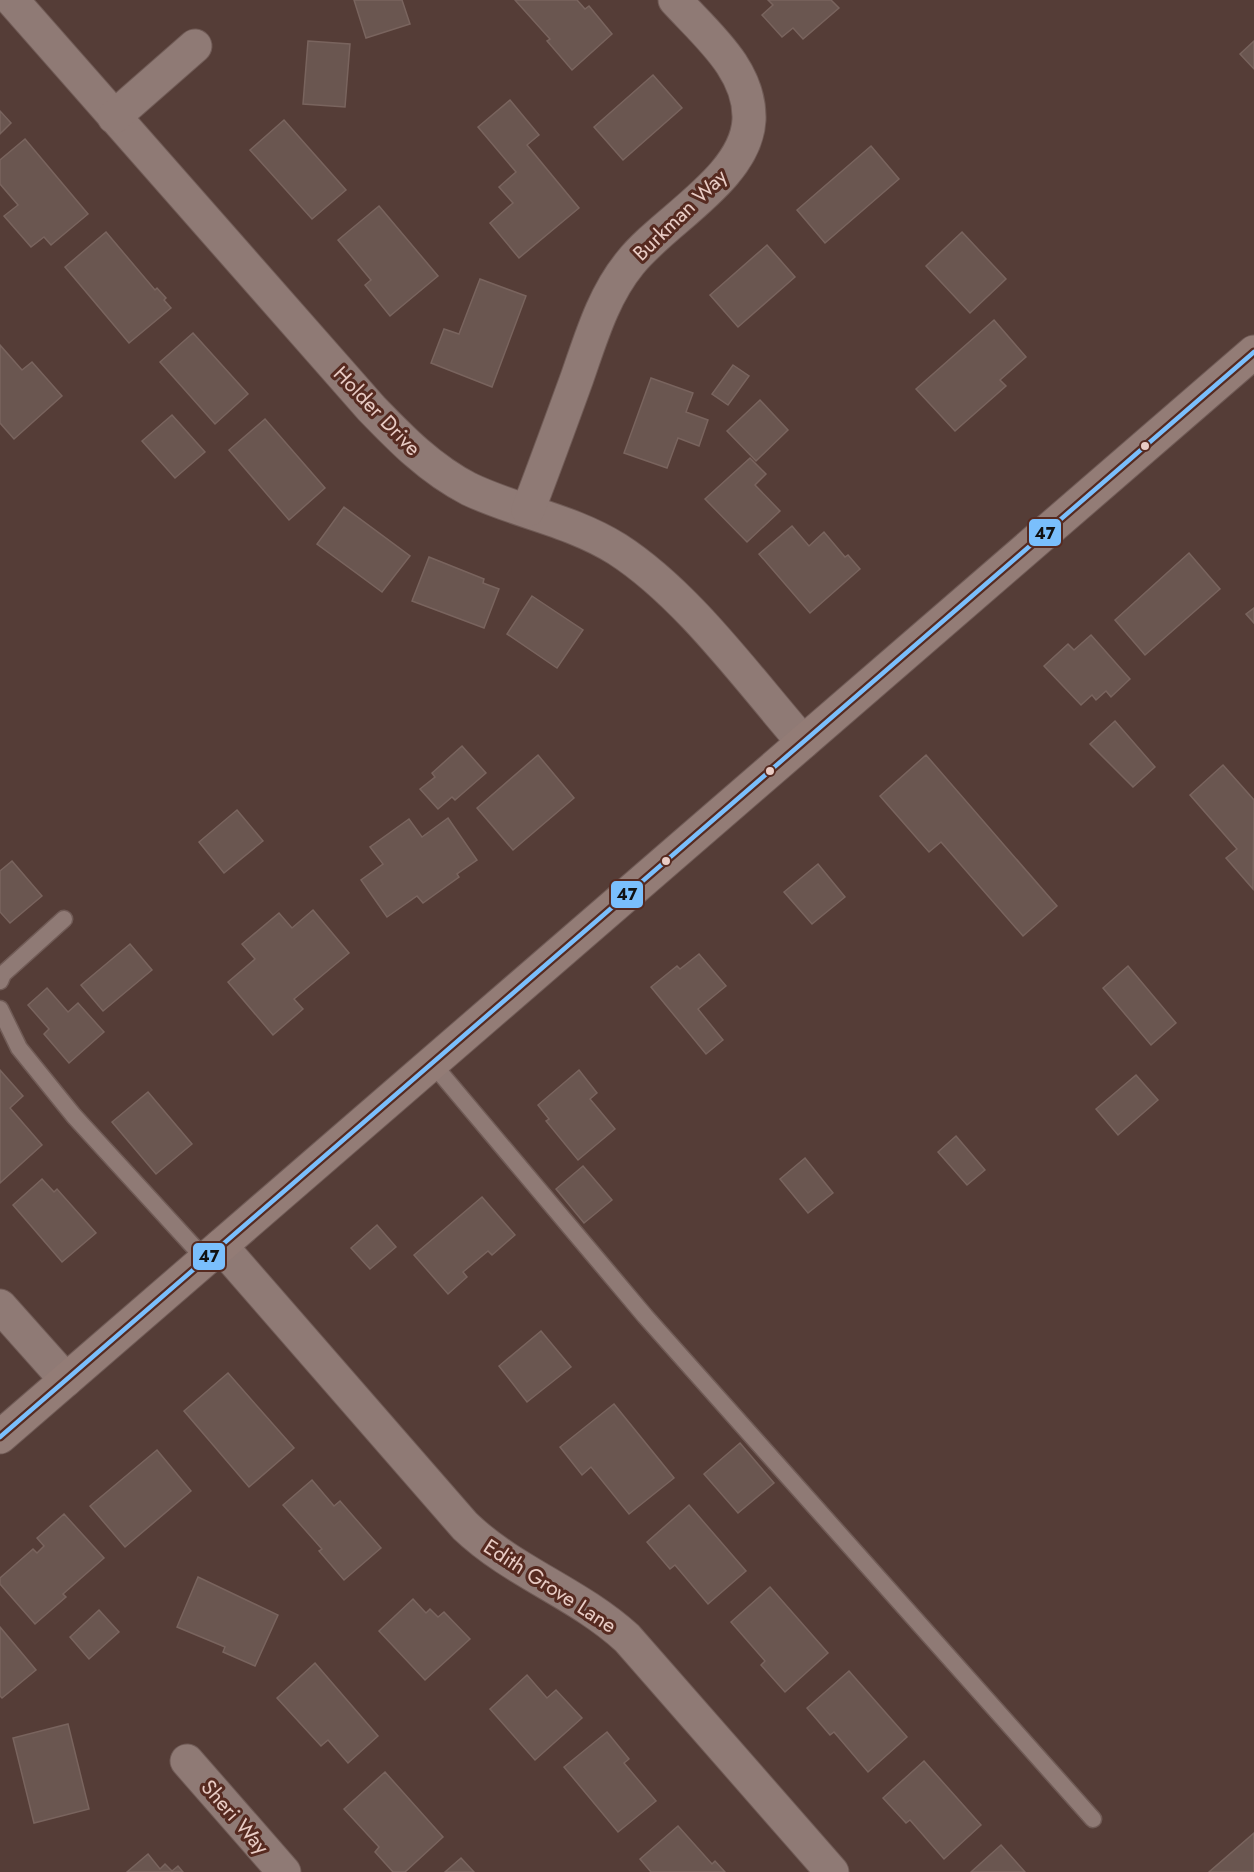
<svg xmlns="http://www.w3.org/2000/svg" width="1254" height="1872" viewBox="0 0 1254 1872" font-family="Jost,sans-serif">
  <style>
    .building { fill: #6a5650; stroke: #79645e; stroke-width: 1.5 }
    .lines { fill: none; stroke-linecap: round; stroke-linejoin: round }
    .lane-casing { stroke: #705b56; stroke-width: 19 }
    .street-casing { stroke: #705b56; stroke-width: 35 }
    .secondary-casing { stroke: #705b56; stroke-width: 35 }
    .lane { stroke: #8f7a75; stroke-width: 16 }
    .street { stroke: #8f7a75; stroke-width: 33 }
    .secondary { stroke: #937c76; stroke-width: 33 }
    .bus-1-casing { stroke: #562a20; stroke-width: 9 }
    .bus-1 { stroke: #7abffc; stroke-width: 4.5 }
    .bus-dot { fill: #e9ccc5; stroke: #562a20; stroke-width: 2 }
    .labels { text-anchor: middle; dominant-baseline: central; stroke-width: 6; stroke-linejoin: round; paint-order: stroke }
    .street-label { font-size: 21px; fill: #e9ccc5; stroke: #562a20 }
    .line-badge { stroke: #562a20; stroke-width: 2 }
    .pale-badge-label { font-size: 16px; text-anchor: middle; font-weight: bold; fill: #111 }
  </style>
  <rect width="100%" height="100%" fill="#553d37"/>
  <g class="building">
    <path d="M 354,0 L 402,0 L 410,24 L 366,38 Z"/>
    <path d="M 515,0 L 577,0 L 585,9 L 589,6 L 612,34 L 572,70 L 547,41 L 550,39 Z"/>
    <path d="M 768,0 L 831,0 L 839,8 L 803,39 L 793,28 L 782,37 L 762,15 L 773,5 Z"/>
    <path d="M 308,41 L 350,44 L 345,107 L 303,104 Z"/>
    <path d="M 1254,41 L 1254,69 L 1240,54 Z"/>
    <path d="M 653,75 L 682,108 L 623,160 L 594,127 Z"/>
    <path d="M 510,100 L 539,135 L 527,145 L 579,208 L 519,258 L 490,223 L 513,203 L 499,187 L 516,172 L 478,127 Z"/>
    <path d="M 0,111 L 11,123 L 0,134 Z"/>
    <path d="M 284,120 L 346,190 L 312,219 L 250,150 Z"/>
    <path d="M 25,139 L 88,214 L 51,245 L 44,237 L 31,247 L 4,216 L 18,205 L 0,184 L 0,160 Z"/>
    <path d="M 871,146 L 899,179 L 825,243 L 797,210 Z"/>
    <path d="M 379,206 L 438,276 L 390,316 L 365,285 L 371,280 L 338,240 Z"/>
    <path d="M 106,232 L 155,290 L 157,288 L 166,298 L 164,300 L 171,308 L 129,343 L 65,267 Z"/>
    <path d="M 962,232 L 1006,279 L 970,313 L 926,266 Z"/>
    <path d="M 767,245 L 795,277 L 738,327 L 710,295 Z"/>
    <path d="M 480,279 L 526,296 L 492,387 L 431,363 L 444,329 L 459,334 Z"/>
    <path d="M 994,320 L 1026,357 L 1000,380 L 1006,386 L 955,431 L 916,389 Z"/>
    <path d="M 193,333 L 248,394 L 215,424 L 160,362 Z"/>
    <path d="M 0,345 L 22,370 L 32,362 L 62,396 L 14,439 L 0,423 Z"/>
    <path d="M 733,365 L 749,376 L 728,405 L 712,394 Z"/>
    <path d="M 651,378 L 693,393 L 686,412 L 708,420 L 699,446 L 678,438 L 667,468 L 624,453 Z"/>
    <path d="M 760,400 L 788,430 L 756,461 L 727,431 Z"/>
    <path d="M 172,415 L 205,452 L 175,478 L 142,441 Z"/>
    <path d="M 265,419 L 325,488 L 289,520 L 229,450 Z"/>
    <path d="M 750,458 L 766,474 L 755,485 L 780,511 L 747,542 L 705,499 Z"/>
    <path d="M 344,507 L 410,556 L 382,592 L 317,544 Z"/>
    <path d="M 792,526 L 809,546 L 824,532 L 845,557 L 848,555 L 860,569 L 810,613 L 759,554 Z"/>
    <path d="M 1189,553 L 1220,589 L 1145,655 L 1115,620 Z"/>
    <path d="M 429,557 L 484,579 L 483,583 L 499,589 L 484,628 L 412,601 Z"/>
    <path d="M 532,596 L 583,630 L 557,668 L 507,634 Z"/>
    <path d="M 1254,608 L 1254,623 L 1246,614 Z"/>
    <path d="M 1091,635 L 1130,679 L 1111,697 L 1106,691 L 1096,700 L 1092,695 L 1081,705 L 1044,666 L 1068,644 L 1074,650 Z"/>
    <path d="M 1115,721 L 1155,767 L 1133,787 L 1090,744 Z"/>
    <path d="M 462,746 L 486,773 L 455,800 L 452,797 L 438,809 L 420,789 L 435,777 L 432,773 Z"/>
    <path d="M 538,755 L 574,798 L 513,850 L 477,808 Z"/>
    <path d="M 926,755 L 1057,906 L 1023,936 L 941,842 L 929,852 L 880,796 Z"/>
    <path d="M 1223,765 L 1254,800 L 1253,889 L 1226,858 L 1237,849 L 1190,795 Z"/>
    <path d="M 237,810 L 263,841 L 224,873 L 199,842 Z"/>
    <path d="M 448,818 L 477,860 L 457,874 L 459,877 L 423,903 L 417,896 L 387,917 L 361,880 L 383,864 L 370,847 L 409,819 L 422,837 Z"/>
    <path d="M 12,861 L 42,896 L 10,923 L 0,912 L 0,871 Z"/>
    <path d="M 818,864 L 845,897 L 812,924 L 784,892 Z"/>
    <path d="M 313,910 L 349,953 L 294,999 L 303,1009 L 273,1035 L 228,982 L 255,959 L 242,944 L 279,913 L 292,928 Z"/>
    <path d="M 130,944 L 152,970 L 103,1011 L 81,985 Z"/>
    <path d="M 699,954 L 726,986 L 698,1009 L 723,1040 L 706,1054 L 651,987 L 677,966 L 680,969 Z"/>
    <path d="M 1128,966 L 1176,1023 L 1151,1045 L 1103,988 Z"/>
    <path d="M 47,988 L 68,1012 L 78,1003 L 104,1032 L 69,1063 L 44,1034 L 49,1029 L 28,1005 Z"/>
    <path d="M 0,1070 L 23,1096 L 10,1108 L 42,1145 L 0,1183 Z"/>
    <path d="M 579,1070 L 597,1093 L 590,1099 L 615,1129 L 578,1160 L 546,1121 L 549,1119 L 538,1105 Z"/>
    <path d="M 1136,1075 L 1158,1100 L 1118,1135 L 1096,1109 Z"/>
    <path d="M 148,1092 L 192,1144 L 156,1174 L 112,1122 Z"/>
    <path d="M 956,1136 L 985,1170 L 967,1185 L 938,1152 Z"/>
    <path d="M 805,1158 L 833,1193 L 808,1213 L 780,1179 Z"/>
    <path d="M 583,1166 L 612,1200 L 584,1223 L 556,1189 Z"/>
    <path d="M 42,1179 L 54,1192 L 57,1189 L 96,1233 L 62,1262 L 13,1205 Z"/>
    <path d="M 482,1197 L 515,1235 L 492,1255 L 488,1251 L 463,1272 L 467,1277 L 448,1294 L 414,1255 Z"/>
    <path d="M 377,1225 L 396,1247 L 370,1269 L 351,1248 Z"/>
    <path d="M 541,1331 L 571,1367 L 527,1402 L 499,1366 Z"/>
    <path d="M 228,1373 L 294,1448 L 249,1487 L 184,1411 Z"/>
    <path d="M 614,1404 L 674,1478 L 629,1514 L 591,1467 L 582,1475 L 560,1447 Z"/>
    <path d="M 740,1443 L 774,1483 L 738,1513 L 704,1474 Z"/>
    <path d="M 157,1450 L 191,1491 L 125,1547 L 90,1506 Z"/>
    <path d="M 312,1480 L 334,1506 L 340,1501 L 381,1548 L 344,1580 L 319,1551 L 322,1549 L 283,1505 Z"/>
    <path d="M 689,1505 L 746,1571 L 708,1604 L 675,1565 L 670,1569 L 647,1542 Z"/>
    <path d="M 64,1514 L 104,1558 L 63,1594 L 66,1597 L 35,1624 L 0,1584 L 0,1578 L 33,1549 L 37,1553 L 44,1546 L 37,1538 Z"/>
    <path d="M 198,1577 L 278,1615 L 255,1666 L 223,1652 L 225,1647 L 177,1627 Z"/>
    <path d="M 770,1587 L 828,1653 L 785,1692 L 761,1665 L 765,1661 L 731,1622 Z"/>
    <path d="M 413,1599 L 426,1613 L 430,1609 L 438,1617 L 444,1612 L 470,1639 L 425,1680 L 379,1631 Z"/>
    <path d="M 99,1610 L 119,1632 L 89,1659 L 70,1637 Z"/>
    <path d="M 0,1627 L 36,1670 L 2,1698 L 0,1696 Z"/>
    <path d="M 315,1663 L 378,1736 L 348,1763 L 328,1740 L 321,1746 L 277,1698 Z"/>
    <path d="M 849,1671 L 907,1737 L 868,1772 L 834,1732 L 830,1735 L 807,1708 Z"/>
    <path d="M 527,1675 L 547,1698 L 556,1690 L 582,1718 L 535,1760 L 490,1709 Z"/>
    <path d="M 68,1724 L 89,1809 L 34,1823 L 13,1738 Z"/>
    <path d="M 607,1732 L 629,1759 L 624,1763 L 656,1801 L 618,1832 L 564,1767 Z"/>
    <path d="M 924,1761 L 981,1825 L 944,1859 L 910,1820 L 906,1823 L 883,1798 Z"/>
    <path d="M 385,1772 L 443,1837 L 405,1872 L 393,1872 L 375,1852 L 379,1847 L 344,1809 Z"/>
    <path d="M 678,1826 L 712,1864 L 715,1861 L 725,1872 L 651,1872 L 640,1859 Z"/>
    <path d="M 1254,1833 L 1254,1872 L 1209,1872 Z"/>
    <path d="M 1001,1845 L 1025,1872 L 971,1872 Z"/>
    <path d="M 148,1854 L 160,1869 L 165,1864 L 172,1871 L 178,1866 L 183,1872 L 127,1872 Z"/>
    <path d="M 461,1858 L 474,1872 L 445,1872 Z"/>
  </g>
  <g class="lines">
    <g class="lane-casing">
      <g id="lane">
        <path d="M 0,981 L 3,974 L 64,919"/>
        <path d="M 0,1009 L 19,1048 L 74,1116 L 205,1259"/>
        <path d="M 432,1063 L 645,1316 L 1093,1819"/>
      </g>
    </g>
    <g class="street-casing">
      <g id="street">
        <path d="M 12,0 L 371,408 C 401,439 430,469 469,489 C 517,512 571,520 617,549 C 687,594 748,679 803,742"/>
        <path d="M 114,117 L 195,46"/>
        <path d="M 528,510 C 545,466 561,422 577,378 C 591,338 603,296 630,263 C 664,220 746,178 749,120 C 751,70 706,34 675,0"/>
        <path d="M 221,1246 L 465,1526 C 513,1572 578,1593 627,1638 L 832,1872"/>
        <path d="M 0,1306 L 66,1380"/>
        <path d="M 187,1761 L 284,1872"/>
      </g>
    </g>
    <g class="secondary-casing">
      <path id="secondary" d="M 0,1437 L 1254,352"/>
    </g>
    <use href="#lane" class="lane"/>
    <use href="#street" class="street"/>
    <use href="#secondary" class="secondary"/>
    <g class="bus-1-casing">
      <path id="bus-1" d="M 0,1437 L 1254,352"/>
    </g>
    <use href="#bus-1" class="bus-1"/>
  </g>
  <g class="bus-dot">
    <circle cx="1145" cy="446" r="5"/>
    <circle cx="770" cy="771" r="5"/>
    <circle cx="666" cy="861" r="5"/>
  </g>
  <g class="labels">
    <g class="street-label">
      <text transform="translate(680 215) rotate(-44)">Burkman Way</text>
      <text transform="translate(377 411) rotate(46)">Holder Drive</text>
      <text transform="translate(550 1586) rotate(33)">Edith Grove Lane</text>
      <text transform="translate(235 1817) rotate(49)">Sheri Way</text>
    </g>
  </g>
  <g class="line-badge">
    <rect x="1028" y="518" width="34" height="29" rx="6" fill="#7abffc"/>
    <rect x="610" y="880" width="34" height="29" rx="6" fill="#7abffc"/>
    <rect x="192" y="1242" width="34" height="29" rx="6" fill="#7abffc"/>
  </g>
  <g class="pale-badge-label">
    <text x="1045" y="539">47</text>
    <text x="627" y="900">47</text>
    <text x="209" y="1262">47</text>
  </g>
</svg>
